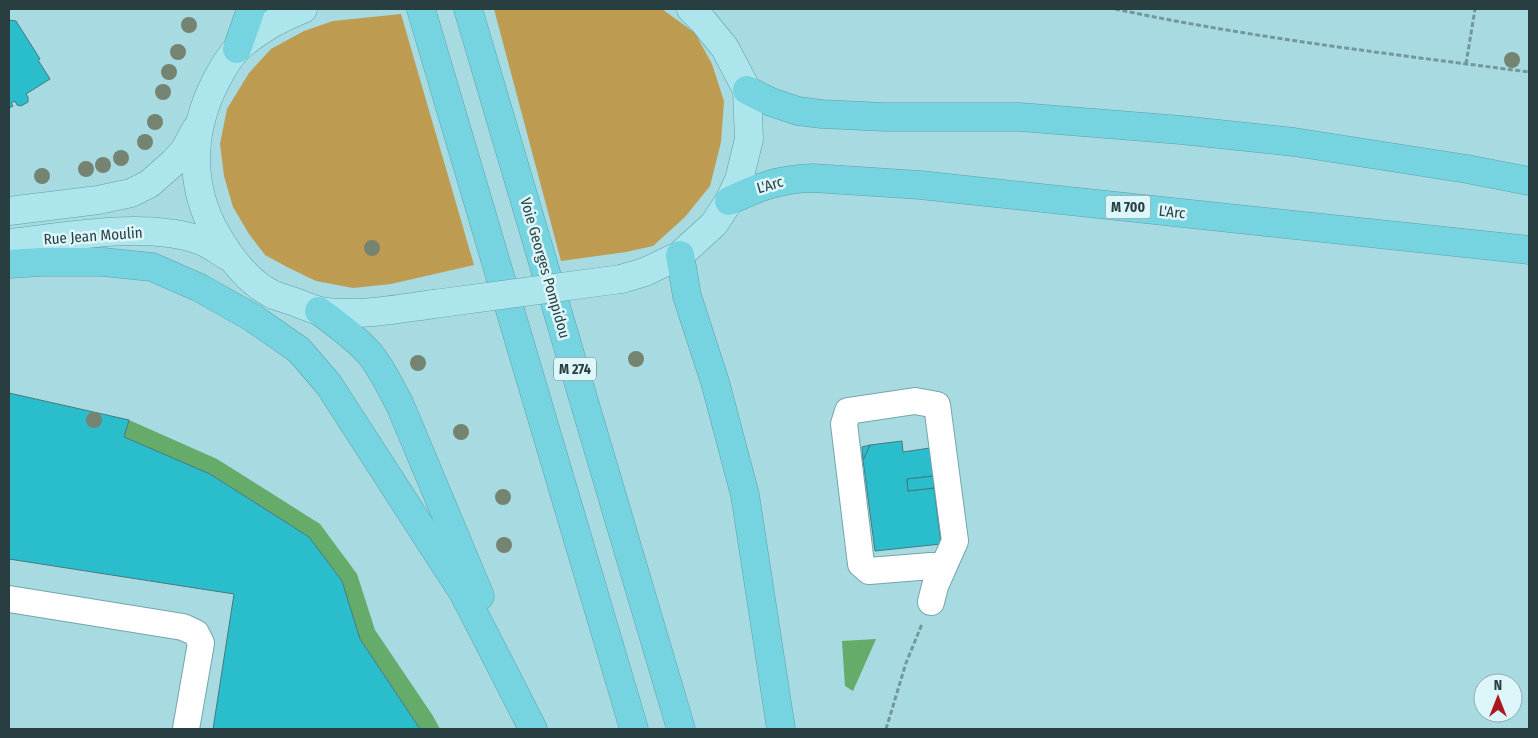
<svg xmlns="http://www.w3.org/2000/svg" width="1538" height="738" viewBox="0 0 1538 738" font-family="'Fira Sans Condensed',sans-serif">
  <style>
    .green { fill: #bd9c52 }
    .water { fill: #65ab6a }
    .building { fill: #2abecd; stroke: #47787e }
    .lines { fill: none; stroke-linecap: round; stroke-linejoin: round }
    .minor-casing { stroke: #74a6ac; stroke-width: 28 }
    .major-casing { stroke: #5ba0a8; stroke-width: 29 }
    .highway-casing { stroke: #5ba0a8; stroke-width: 29 }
    .path { stroke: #72989e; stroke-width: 3; stroke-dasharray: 5 2.5; stroke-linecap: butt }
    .minor { stroke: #fff; stroke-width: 26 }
    .major { stroke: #ade5ec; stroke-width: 28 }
    .highway { stroke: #76d4e0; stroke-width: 28 }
    .major-bridge-casing { stroke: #5ba0a8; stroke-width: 29; stroke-linecap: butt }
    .major-bridge { stroke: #ade5ec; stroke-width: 28 }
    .tree { fill: #758371 }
    .labels { text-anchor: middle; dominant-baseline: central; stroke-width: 5; stroke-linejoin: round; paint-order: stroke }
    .shield { fill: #dcf6f9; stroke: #5f7578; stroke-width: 1 }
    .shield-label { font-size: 14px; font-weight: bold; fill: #293e41 }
    .street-label { font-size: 15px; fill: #293e41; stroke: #dcf6f9 }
  </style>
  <rect width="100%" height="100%" fill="#a7dae1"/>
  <g class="green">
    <path d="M 494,9 L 662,9 L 695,33 L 712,64 L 724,101 L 721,142 L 710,186 L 685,217 L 653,246 L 626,252 L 561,261 Z"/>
    <path d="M 401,14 L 474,265 L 391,284 L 353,288 L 316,281 L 287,267 L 265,255 L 249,234 L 233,207 L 224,176 L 220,144 L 227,109 L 249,73 L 271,49 L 304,31 L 333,21 Z"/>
  </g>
  <g class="water">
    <path d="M 129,420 L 217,459 L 320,524 L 357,574 L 375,630 L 433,716 L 440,729 L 420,729 L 360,639 L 342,581 L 309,537 L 210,474 L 124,437 Z"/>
    <path d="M 876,639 L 853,691 L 845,686 L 842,641 Z"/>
  </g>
  <g class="building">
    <path d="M 9,20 L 16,21 L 40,59 L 38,60 L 50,79 L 26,94 L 28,97 L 28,102 L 21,106 L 17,105 L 15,101 L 11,103 L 13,106 L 9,108 Z"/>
    <path d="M 9,393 L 129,420 L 124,437 L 210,474 L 309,537 L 342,581 L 360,639 L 420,729 L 213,729 L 234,594 L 9,559 Z"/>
    <path d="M 902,441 L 903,452 L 930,448 L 933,476 L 907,479 L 908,491 L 934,488 L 941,544 L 875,551 L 863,460 L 870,445 Z"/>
    <path d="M 870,445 L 863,460 L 862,447 Z"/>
    <path d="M 933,476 L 934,488 L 908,491 L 907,479 Z"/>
  </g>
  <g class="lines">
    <g class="minor-casing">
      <g id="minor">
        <path d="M 9,599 L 183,627 L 196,633 L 201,643 L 186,729"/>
        <path d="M 931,602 L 935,586 L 955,541 L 937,405 L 915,401 L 848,411 L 844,424 L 861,564 L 869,571 L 931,566 L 943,567"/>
      </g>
    </g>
    <g class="major-casing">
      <g id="major">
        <path d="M 303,9 C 280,18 256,32 238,48 C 229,57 221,71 215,83 C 188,137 189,194 223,245 C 235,264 253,285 274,295 C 279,297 286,299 292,301 C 301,304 311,309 320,311 C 358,317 396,309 434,304"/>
        <path d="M 9,211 L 98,200 L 131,193 L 149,184 L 174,162 L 184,151 L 196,129"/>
        <path d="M 9,243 C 65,237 145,221 199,240 C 210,244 219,251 229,257"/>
        <path d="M 621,279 L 645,272 L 680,255 L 714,224 L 729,201 L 739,180 L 749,139 L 747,90 L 725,48 L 703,21 L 691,9"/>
      </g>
    </g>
    <g class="highway-casing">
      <g id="highway">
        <path d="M 421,9 L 634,729"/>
        <path d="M 468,9 L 681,729"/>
        <path d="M 237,49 L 251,9"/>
        <path d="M 747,90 L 771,102 L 798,111 L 822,114 L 885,117 L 1020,117 L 1181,130 L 1294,142 L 1467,169 L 1529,181"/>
        <path d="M 729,201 C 758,187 780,179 813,178 L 920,185 L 1529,250"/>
        <path d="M 680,255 L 687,296 L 715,382 L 745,495 L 781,729"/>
        <path d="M 9,264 L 41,262 L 103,262 L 152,267 L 200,288 L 253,318 L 299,350 L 329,385 L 464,594 L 533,729"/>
        <path d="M 319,311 C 336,324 355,337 370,354 C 382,369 391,388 400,405 L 480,596"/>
      </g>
    </g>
    <g class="path">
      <path d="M 1115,9 C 1252,38 1391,54 1529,72"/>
      <path d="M 1466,64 L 1475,9"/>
      <path d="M 886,729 L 906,663 L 922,624"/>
    </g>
    <use href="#minor" class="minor"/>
    <use href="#major" class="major"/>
    <use href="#highway" class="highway"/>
    <g class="major-bridge-casing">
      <path id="major-bridge" d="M 434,304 L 621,279"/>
    </g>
    <use href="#major-bridge" class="major-bridge"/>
  </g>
  <g class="tree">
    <circle cx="189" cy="25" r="8"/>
    <circle cx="178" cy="52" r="8"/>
    <circle cx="1512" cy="60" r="8"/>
    <circle cx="169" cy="72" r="8"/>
    <circle cx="163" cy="92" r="8"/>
    <circle cx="155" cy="122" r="8"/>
    <circle cx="145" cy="142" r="8"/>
    <circle cx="121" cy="158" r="8"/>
    <circle cx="103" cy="165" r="8"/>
    <circle cx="86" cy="169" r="8"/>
    <circle cx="42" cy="176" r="8"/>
    <circle cx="372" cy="248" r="8"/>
    <circle cx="636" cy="359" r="8"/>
    <circle cx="418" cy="363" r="8"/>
    <circle cx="94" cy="420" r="8"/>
    <circle cx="461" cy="432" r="8"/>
    <circle cx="503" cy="497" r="8"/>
    <circle cx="504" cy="545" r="8"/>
  </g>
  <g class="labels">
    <g class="shield">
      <rect x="1105.5" y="195.5" width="45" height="23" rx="4"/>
      <rect x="554" y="357.5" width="42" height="23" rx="4"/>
    </g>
    <g class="shield-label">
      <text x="1128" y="207">M 700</text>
      <text x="575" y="369">M 274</text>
    </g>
    <g class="street-label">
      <text transform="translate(770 185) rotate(-16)">L'Arc</text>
      <text transform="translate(1172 212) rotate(6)">L'Arc</text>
      <text transform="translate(93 236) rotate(-4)">Rue Jean Moulin</text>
      <text transform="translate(545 268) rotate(74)">Voie Georges Pompidou</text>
    </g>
  </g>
  <rect width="1538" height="738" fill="none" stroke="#293e41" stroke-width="20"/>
  <g transform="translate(1498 698)"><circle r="24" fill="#dcf6f9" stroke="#94acaf"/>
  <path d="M0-4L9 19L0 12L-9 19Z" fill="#ac181f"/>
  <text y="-8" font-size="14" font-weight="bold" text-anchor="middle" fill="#293e41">N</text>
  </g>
</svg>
